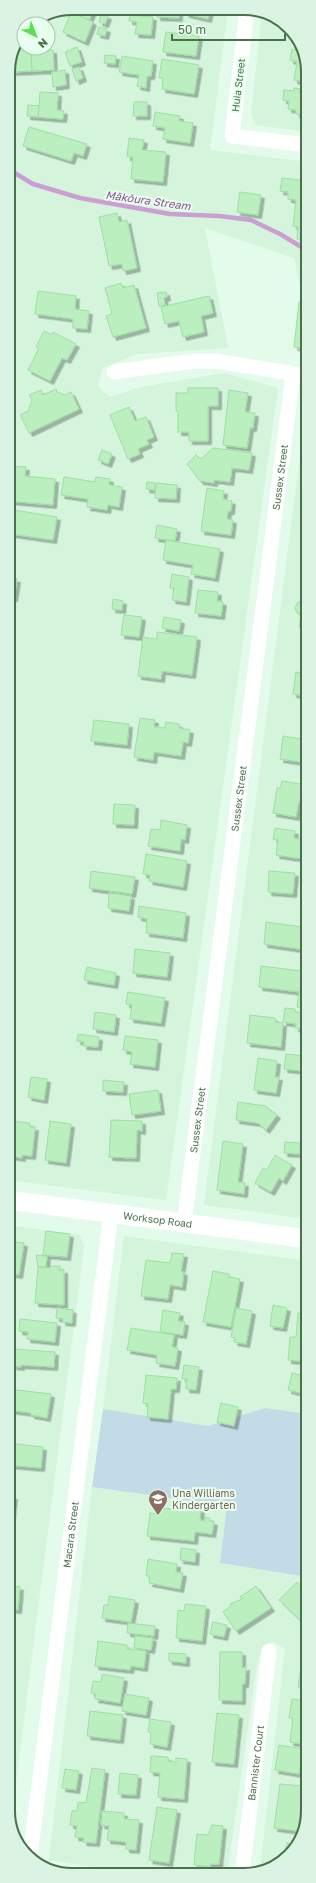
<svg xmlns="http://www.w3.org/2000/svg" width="316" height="1883" viewBox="0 0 316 1883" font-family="'Golos Text',sans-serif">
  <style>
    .residential { fill: #d4f4dc }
    .green { fill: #c2dce7 }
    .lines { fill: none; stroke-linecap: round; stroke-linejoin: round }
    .stream { stroke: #cc9fd4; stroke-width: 4.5 }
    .building { fill: #bbefc0; stroke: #9de0a2; filter: url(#shadow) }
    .minor { stroke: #fff; stroke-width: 15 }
    .tertiary { stroke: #fff; stroke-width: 19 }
    .labels { text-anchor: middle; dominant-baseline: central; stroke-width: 4; stroke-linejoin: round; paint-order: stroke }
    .street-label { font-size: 10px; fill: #4a714c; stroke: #e8feef }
    .education-label { font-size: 10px; fill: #785e54; stroke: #e8feef; text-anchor: start }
    .water-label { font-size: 11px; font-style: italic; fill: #8e4e97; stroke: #e8feef }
    .rim { fill: none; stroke: #4a714c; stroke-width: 2 }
  </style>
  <defs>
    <filter id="shadow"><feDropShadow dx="3.5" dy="3.5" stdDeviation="0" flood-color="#0004"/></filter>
  </defs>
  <rect width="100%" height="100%" fill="#e2fbea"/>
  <g class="residential">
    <path d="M 72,8 L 228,10 L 210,150 L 308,162 L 308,288 L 300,286 L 294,258 L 205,228 L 228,348 L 137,354 L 103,368 L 98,384 L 100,388 L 110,397 L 141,387 L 224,373 L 278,388 L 166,1200 L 8,1180 L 8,68 L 24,33 L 24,48 L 48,48 L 48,24 L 33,24 Z"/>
    <path d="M 262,11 L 292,30 L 308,68 L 308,132 L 256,125 L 251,115 Z"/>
    <path d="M 308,393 L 308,1219 L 204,1205 Z"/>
    <path d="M 8,1225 L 80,1235 L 84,1247 L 11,1822 L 8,1815 Z"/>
    <path d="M 124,1236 L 308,1261 L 308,1414 L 265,1408 L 208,1426 L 103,1409 Z"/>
    <path d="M 92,1487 L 227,1506 L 220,1563 L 308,1577 L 308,1815 L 289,1856 L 260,1870 L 285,1649 L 272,1641 L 266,1646 L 258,1658 L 227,1875 L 138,1874 L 49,1860 Z"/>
  </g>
  <path class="green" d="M 265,1408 L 308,1414 L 308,1577 L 220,1563 L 227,1506 L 92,1487 L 103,1409 L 208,1426 Z"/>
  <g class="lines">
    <path class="stream" d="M 8,169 L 33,184 L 80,198 L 170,214 L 219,216 L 251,220 L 280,234 L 308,251"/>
  </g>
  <g class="building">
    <path d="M 72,8 L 94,8 L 89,20 L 67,10 Z"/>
    <path d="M 157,9 L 179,9 L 179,18 L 157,17 Z"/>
    <path d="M 185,9 L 210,10 L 208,19 L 186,14 Z"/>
    <path d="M 71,12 L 93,22 L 85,42 L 63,32 Z"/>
    <path d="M 101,14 L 108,16 L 105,24 L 99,22 Z"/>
    <path d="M 130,15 L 153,17 L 151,35 L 135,34 L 137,22 L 129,21 Z"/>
    <path d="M 99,27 L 107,29 L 105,36 L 97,34 Z"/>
    <path d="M 288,27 L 292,30 L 295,36 L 287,35 Z"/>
    <path d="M 166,32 L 199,36 L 196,56 L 163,52 Z"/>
    <path d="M 77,47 L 82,62 L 70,66 L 65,52 Z"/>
    <path d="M 292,49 L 301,51 L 308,68 L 308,82 L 294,80 L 297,62 L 290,60 Z"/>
    <path d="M 31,50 L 32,71 L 11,72 L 10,64 L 16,51 Z"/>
    <path d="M 31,50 L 53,50 L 54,70 L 32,71 Z"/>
    <path d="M 105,55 L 116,56 L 115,64 L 104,63 Z"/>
    <path d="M 122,56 L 153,61 L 151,76 L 147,76 L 146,88 L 137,86 L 139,75 L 119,72 Z"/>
    <path d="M 162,59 L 199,65 L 194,94 L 162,89 L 163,78 L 159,78 Z"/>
    <path d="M 10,64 L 11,79 L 8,80 L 8,68 Z"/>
    <path d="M 79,67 L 83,78 L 76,81 L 72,69 Z"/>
    <path d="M 65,70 L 66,85 L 53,87 L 52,72 Z"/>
    <path d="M 294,88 L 300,89 L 299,93 L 307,93 L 308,91 L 308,115 L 296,114 L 296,110 L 288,109 L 289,101 L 283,100 L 284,90 L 294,91 Z"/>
    <path d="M 40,92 L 58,93 L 57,110 L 64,111 L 63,119 L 38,117 Z"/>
    <path d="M 134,102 L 147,102 L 147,116 L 133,116 Z"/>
    <path d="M 8,103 L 11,103 L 8,132 Z"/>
    <path d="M 28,105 L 39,106 L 38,117 L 27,116 Z"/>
    <path d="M 155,112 L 180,116 L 179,121 L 193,123 L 190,143 L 163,139 L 165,128 L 153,126 Z"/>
    <path d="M 29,127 L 87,144 L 83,156 L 74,153 L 71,161 L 23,146 Z"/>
    <path d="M 129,138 L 144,140 L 142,150 L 166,152 L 163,182 L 131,179 L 133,157 L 127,157 Z"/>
    <path d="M 282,178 L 308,181 L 308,240 L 297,239 L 298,227 L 293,226 L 296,200 L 288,199 L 288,192 L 280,191 Z"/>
    <path d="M 240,192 L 261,195 L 258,215 L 237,212 Z"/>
    <path d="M 117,213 L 119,222 L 127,220 L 137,268 L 123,271 L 122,264 L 109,266 L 99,217 Z"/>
    <path d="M 121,283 L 123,288 L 134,285 L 146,328 L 113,337 L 106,316 L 112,314 L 105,288 Z"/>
    <path d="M 38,291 L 76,296 L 75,309 L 89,311 L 87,329 L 73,328 L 73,319 L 35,314 Z"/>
    <path d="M 166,292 L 167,297 L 164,298 L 165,305 L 159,306 L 157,293 Z"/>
    <path d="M 209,296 L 213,313 L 201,316 L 204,332 L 183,337 L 179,321 L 165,324 L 161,307 Z"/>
    <path d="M 299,302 L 308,303 L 308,349 L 294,347 Z"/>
    <path d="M 44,331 L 52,335 L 53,332 L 76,344 L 67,360 L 62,358 L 50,381 L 28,370 L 39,348 L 36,347 Z"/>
    <path d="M 188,388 L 218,388 L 218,406 L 208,406 L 208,441 L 189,441 L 189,432 L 178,432 L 178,411 L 176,411 L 176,393 L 188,393 Z"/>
    <path d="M 56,389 L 57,392 L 65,395 L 71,392 L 79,409 L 29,433 L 20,415 L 28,411 L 32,400 L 29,395 L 41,390 L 43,395 Z"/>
    <path d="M 229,390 L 248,393 L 245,412 L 255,413 L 253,428 L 250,428 L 247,448 L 223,445 Z"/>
    <path d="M 129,407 L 135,421 L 146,417 L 154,437 L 147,440 L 149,444 L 138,449 L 140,454 L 128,459 L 110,415 Z"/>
    <path d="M 213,448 L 252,453 L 249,470 L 232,468 L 230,482 L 214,480 L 214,483 L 200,481 L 187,464 L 196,455 L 201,459 Z"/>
    <path d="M 102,450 L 112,454 L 108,464 L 98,460 Z"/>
    <path d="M 8,466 L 26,467 L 25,476 L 55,479 L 53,505 L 8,501 Z"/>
    <path d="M 308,469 L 308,484 L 305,484 Z"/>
    <path d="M 64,477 L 95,482 L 96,477 L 110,479 L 109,485 L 122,487 L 119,507 L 108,505 L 107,510 L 87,507 L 88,499 L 61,495 Z"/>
    <path d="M 147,482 L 155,483 L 155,490 L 146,489 Z"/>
    <path d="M 156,483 L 177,485 L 176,499 L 155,498 Z"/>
    <path d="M 207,488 L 224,491 L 223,499 L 232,501 L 231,511 L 228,511 L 227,519 L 233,520 L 231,535 L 201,531 Z"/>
    <path d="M 8,509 L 57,517 L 53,540 L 11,534 L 11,537 L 8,537 Z"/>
    <path d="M 308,514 L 308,543 L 304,542 Z"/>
    <path d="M 157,525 L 177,529 L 175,541 L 155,538 Z"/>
    <path d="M 166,540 L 220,549 L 215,578 L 191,574 L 193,565 L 163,560 Z"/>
    <path d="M 172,574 L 189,577 L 186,602 L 172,600 L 174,588 L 170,588 Z"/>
    <path d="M 8,578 L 17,579 L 14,598 L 8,598 Z"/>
    <path d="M 198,590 L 218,592 L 217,601 L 223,602 L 221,616 L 195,613 Z"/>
    <path d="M 113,599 L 123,601 L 122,610 L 112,609 Z"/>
    <path d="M 303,601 L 308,602 L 308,629 L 299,627 L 301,614 L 297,613 L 295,608 L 298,602 Z"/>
    <path d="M 124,615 L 142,617 L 139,637 L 121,635 Z"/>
    <path d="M 164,617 L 181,620 L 179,631 L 162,628 Z"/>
    <path d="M 157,632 L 197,637 L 192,675 L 162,671 L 161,679 L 138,676 L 143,637 L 157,639 Z"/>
    <path d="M 304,641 L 308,641 L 308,664 L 302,663 Z"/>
    <path d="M 296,672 L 308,674 L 308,696 L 293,694 Z"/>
    <path d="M 140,718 L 155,720 L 154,727 L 165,728 L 166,722 L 179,724 L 179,728 L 190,730 L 188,743 L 183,742 L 181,756 L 154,752 L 153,760 L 134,757 Z"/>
    <path d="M 94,720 L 129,724 L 127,745 L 91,741 Z"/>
    <path d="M 283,736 L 308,740 L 308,767 L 306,767 L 307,763 L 280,759 Z"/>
    <path d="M 282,781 L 306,785 L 303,802 L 299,801 L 296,817 L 273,813 L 277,788 L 280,788 Z"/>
    <path d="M 307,800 L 308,800 L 308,823 L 305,823 Z"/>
    <path d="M 114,804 L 135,805 L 134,825 L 113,824 Z"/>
    <path d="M 161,820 L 187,825 L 185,840 L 181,839 L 180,851 L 148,846 L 151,829 L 160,830 Z"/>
    <path d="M 275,828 L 295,831 L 294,838 L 305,840 L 303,859 L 276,855 L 278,840 L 273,839 Z"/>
    <path d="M 146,854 L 187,861 L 183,887 L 149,881 L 150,875 L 143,874 Z"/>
    <path d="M 91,871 L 135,877 L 132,894 L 89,888 Z"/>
    <path d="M 269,871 L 295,873 L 293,894 L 268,892 Z"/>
    <path d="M 109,893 L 131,896 L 129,911 L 108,908 Z"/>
    <path d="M 139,906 L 186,913 L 183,938 L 146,933 L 147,919 L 138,917 Z"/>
    <path d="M 266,922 L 303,927 L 302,936 L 308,937 L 308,965 L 303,965 L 306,950 L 264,944 Z"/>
    <path d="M 135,949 L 170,953 L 167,977 L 133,973 Z"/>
    <path d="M 261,966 L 302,971 L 300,992 L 259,987 Z"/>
    <path d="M 87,967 L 116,973 L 114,985 L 84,980 Z"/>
    <path d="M 128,992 L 165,998 L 161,1023 L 130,1019 L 132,1005 L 126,1004 Z"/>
    <path d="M 299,992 L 308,994 L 308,1009 L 297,1007 Z"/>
    <path d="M 285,1008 L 295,1009 L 295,1012 L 308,1014 L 308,1034 L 301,1033 L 302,1029 L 295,1028 L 296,1024 L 283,1022 Z"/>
    <path d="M 95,1012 L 116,1015 L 114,1032 L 93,1029 Z"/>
    <path d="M 250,1015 L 275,1018 L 275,1022 L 283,1023 L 281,1047 L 247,1043 Z"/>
    <path d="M 78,1034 L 99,1037 L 98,1047 L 83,1046 L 84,1042 L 77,1041 Z"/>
    <path d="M 125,1036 L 158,1040 L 155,1067 L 130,1064 L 132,1052 L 123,1050 Z"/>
    <path d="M 286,1054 L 305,1056 L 303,1071 L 284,1069 Z"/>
    <path d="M 258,1058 L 277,1061 L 275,1077 L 279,1077 L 276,1093 L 254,1090 Z"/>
    <path d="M 31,1077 L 47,1079 L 44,1100 L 28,1097 Z"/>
    <path d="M 103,1080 L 124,1082 L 123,1092 L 103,1091 Z"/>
    <path d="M 158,1090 L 161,1111 L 132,1115 L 129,1094 Z"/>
    <path d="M 238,1102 L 265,1106 L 277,1115 L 266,1130 L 258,1123 L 236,1120 Z"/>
    <path d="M 111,1120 L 142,1121 L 142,1131 L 137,1130 L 136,1158 L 109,1157 Z"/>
    <path d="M 8,1121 L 30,1123 L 30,1127 L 35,1127 L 32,1156 L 22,1155 L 22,1158 L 8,1156 Z"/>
    <path d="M 50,1121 L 71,1124 L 66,1163 L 45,1160 Z"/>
    <path d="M 223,1141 L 243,1144 L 238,1182 L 245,1183 L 244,1194 L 217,1190 Z"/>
    <path d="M 285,1142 L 300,1143 L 300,1154 L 284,1153 Z"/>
    <path d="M 275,1155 L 292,1165 L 283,1181 L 279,1178 L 271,1192 L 255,1183 L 263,1168 L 267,1170 Z"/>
    <path d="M 306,1166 L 308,1166 L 308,1195 L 303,1195 Z"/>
    <path d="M 46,1231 L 70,1234 L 67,1257 L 43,1255 Z"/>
    <path d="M 8,1241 L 24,1243 L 19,1275 L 8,1273 Z"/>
    <path d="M 172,1253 L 184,1254 L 181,1272 L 184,1272 L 182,1287 L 170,1285 L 168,1299 L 141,1296 L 146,1260 L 170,1263 Z"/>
    <path d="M 36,1255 L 47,1256 L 46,1267 L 38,1267 Z"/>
    <path d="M 52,1266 L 60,1266 L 59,1270 L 64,1270 L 64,1305 L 35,1303 L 38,1267 L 51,1268 Z"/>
    <path d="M 213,1271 L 229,1274 L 229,1277 L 240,1279 L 231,1327 L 203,1322 Z"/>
    <path d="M 273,1305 L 287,1308 L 283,1328 L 270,1326 Z"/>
    <path d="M 57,1308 L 73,1310 L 72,1323 L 62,1322 L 63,1319 L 56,1318 Z"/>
    <path d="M 236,1308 L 252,1311 L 246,1344 L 234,1342 L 235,1338 L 231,1337 Z"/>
    <path d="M 163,1310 L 180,1313 L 178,1321 L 185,1322 L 183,1335 L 160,1332 Z"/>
    <path d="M 298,1313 L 308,1314 L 308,1362 L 288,1360 L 290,1337 L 296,1337 Z"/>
    <path d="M 20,1319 L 57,1323 L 55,1342 L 27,1339 L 28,1332 L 19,1331 Z"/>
    <path d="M 131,1328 L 174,1335 L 172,1347 L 178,1348 L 175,1366 L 156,1363 L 157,1355 L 127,1350 Z"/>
    <path d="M 14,1349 L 55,1352 L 54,1367 L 21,1365 L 21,1367 L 13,1366 Z"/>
    <path d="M 184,1365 L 199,1367 L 196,1390 L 186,1389 L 187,1379 L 182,1379 Z"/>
    <path d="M 292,1373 L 308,1377 L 308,1395 L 288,1390 Z"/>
    <path d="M 146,1375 L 177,1378 L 176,1389 L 171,1389 L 168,1419 L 147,1417 L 148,1404 L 143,1403 Z"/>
    <path d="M 9,1389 L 51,1394 L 47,1418 L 31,1415 L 31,1413 L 8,1410 Z"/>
    <path d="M 221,1403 L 238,1407 L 234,1426 L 217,1422 Z"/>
    <path d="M 8,1443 L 43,1447 L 41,1468 L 8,1465 Z"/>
    <path d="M 8,1496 L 14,1496 L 11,1522 L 8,1521 Z"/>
    <path d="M 172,1503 L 182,1504 L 182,1507 L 201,1509 L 200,1520 L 205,1521 L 206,1517 L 210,1518 L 210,1521 L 214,1522 L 212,1534 L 195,1532 L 194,1541 L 147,1536 L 150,1513 L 159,1514 L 160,1508 L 172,1509 Z"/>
    <path d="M 181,1548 L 196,1550 L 195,1562 L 180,1560 Z"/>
    <path d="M 148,1559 L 177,1564 L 176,1572 L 183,1573 L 180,1589 L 149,1583 L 150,1576 L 146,1576 Z"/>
    <path d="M 297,1582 L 308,1593 L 308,1628 L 279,1600 Z"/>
    <path d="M 8,1585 L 20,1587 L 18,1610 L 8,1609 Z"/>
    <path d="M 256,1586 L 271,1608 L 236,1631 L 223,1612 L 231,1606 L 230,1604 L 242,1599 L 240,1597 Z"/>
    <path d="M 109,1596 L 135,1600 L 131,1622 L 102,1618 L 104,1605 L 108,1605 Z"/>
    <path d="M 185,1604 L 206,1606 L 202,1641 L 176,1638 L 178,1610 L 184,1611 Z"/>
    <path d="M 213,1622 L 227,1625 L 224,1637 L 210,1634 Z"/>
    <path d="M 128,1623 L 155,1626 L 154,1636 L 127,1633 Z"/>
    <path d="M 135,1636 L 153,1638 L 151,1650 L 134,1648 Z"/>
    <path d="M 305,1639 L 308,1640 L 308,1688 L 298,1687 Z"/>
    <path d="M 98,1641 L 127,1645 L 127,1649 L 146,1651 L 144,1668 L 131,1666 L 130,1670 L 95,1666 Z"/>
    <path d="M 220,1652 L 242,1652 L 242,1668 L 246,1667 L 245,1684 L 242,1684 L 242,1701 L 219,1700 Z"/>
    <path d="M 169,1653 L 186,1654 L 186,1663 L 169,1661 Z"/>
    <path d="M 8,1672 L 10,1672 L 9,1681 L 8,1681 Z"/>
    <path d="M 102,1674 L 124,1678 L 120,1703 L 95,1699 L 96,1694 L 91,1693 L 93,1681 L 101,1682 Z"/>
    <path d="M 125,1694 L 149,1698 L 146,1715 L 122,1711 Z"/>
    <path d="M 292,1699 L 308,1701 L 308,1745 L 290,1742 L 293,1718 L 289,1718 Z"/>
    <path d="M 90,1711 L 123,1715 L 120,1740 L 87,1736 Z"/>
    <path d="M 217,1713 L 239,1715 L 234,1764 L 212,1762 Z"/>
    <path d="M 150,1719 L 171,1722 L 167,1747 L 150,1744 L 151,1733 L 148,1732 Z"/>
    <path d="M 279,1745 L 303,1749 L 299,1774 L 275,1770 Z"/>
    <path d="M 151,1756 L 168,1757 L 168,1761 L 176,1762 L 176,1758 L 187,1759 L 184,1799 L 158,1797 L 160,1773 L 150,1772 Z"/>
    <path d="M 92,1768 L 105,1770 L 96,1843 L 83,1842 L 84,1838 L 75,1837 L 77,1826 L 70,1825 L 72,1811 L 77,1811 L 78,1802 L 86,1803 Z"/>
    <path d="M 65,1769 L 79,1771 L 76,1790 L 62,1788 Z"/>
    <path d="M 120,1773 L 138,1775 L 136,1795 L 118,1794 Z"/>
    <path d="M 280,1784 L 303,1786 L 298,1831 L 274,1828 Z"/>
    <path d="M 157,1807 L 177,1810 L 169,1863 L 149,1860 Z"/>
    <path d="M 102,1811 L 124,1813 L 124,1819 L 139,1820 L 136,1850 L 126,1849 L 126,1842 L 107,1840 L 109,1826 L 101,1825 Z"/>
    <path d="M 212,1825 L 223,1826 L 219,1864 L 210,1864 L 210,1867 L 194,1865 L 197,1834 L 208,1835 Z"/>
    <path d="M 287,1843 L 294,1845 L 289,1856 L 284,1858 Z"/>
  </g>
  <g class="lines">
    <g class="minor">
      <path d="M 247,10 L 232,136 L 308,145"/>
      <path d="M 114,372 L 186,362 L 216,361 L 308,376"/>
      <path id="s1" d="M 184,1224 L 293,374"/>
      <path id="s2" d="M 30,1857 L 111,1213"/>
      <path id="s3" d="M 242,1875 L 269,1651"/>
    </g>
    <path class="tertiary" id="s4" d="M 8,1200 L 308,1239"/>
  </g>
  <defs>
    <g id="school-pin" transform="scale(1)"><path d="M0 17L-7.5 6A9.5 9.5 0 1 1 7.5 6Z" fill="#8d6e63" stroke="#e8feef"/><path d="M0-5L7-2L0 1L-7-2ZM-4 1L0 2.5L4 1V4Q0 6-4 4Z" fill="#fff"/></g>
  </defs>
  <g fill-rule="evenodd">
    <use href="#school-pin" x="158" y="1499"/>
  </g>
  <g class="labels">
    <g class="street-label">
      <text transform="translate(238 85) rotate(-83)">Huia Street</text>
      <text stroke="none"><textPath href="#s1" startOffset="753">Sussex Street</textPath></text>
      <text stroke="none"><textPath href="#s1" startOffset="429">Sussex Street</textPath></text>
      <text stroke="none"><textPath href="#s1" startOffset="105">Sussex Street</textPath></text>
      <text stroke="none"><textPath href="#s4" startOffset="151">Worksop Road</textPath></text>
      <text stroke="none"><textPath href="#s2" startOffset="325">Macara Street</textPath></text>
      <text stroke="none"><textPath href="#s3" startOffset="113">Bannister Court</textPath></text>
    </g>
    <g class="education-label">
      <text x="172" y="1493">Una Williams<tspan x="172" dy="12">Kindergarten</tspan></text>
    </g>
    <g class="water-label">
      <text transform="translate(148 200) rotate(8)">Mākōura Stream</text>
    </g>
  </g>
  <path d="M0 0H316V1883H0ZM72 15H244A57 57 0 0 1 301 72V1811A57 57 0 0 1 244 1868H72A57 57 0 0 1 15 1811V72A57 57 0 0 1 72 15Z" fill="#dbf3e2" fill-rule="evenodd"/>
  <path class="rim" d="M72 15H244A57 57 0 0 1 301 72V1811A57 57 0 0 1 244 1868H72A57 57 0 0 1 15 1811V72A57 57 0 0 1 72 15Z"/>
  <g transform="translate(36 36) rotate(137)"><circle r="19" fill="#e8feef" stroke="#a9c6ae"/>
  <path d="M0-3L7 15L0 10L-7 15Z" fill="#58df4d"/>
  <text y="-6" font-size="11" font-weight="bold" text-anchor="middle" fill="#4a714c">N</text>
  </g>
  <path d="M172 34v6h113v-6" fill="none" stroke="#4a714c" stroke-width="2"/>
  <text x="178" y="34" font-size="12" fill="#4a714c" stroke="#e8feef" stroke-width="3" paint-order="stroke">50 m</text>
</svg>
